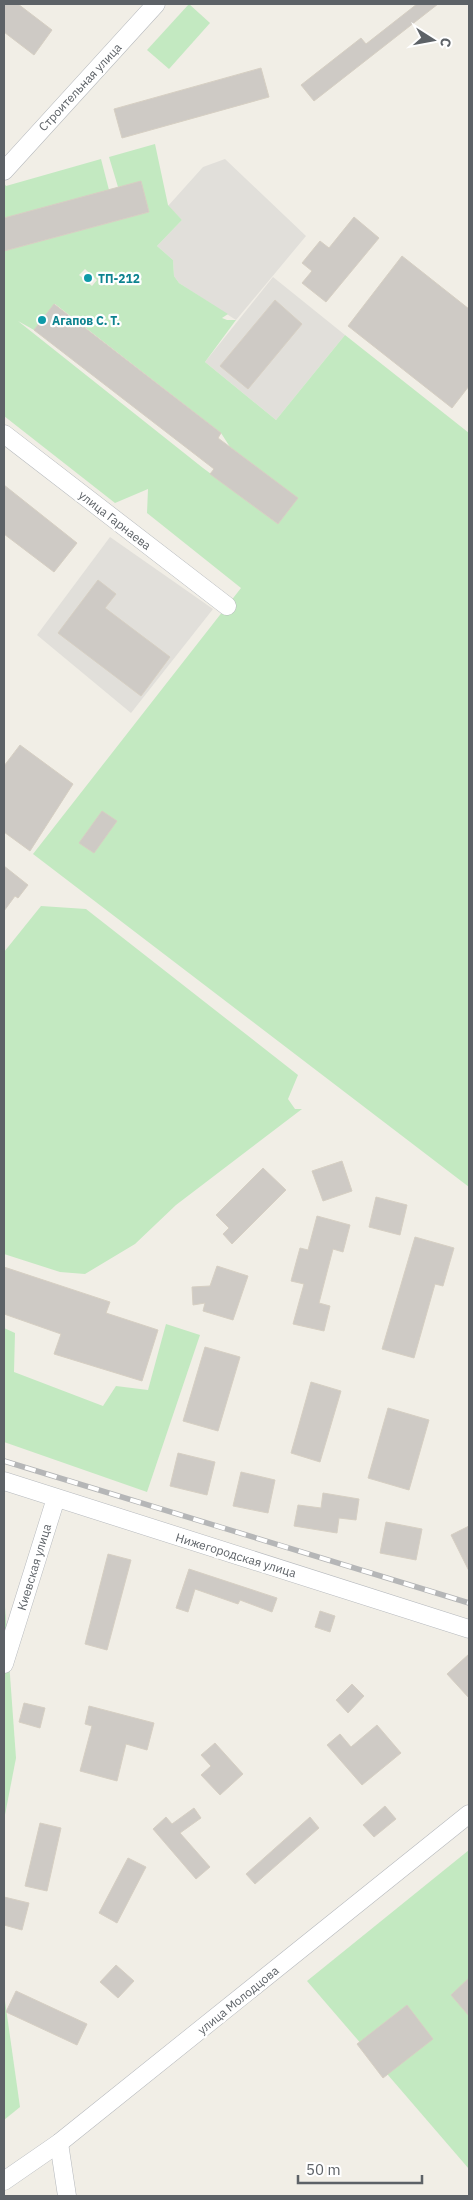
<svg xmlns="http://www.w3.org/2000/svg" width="473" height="2200" viewBox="0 0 473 2200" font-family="'IBM Plex Sans',sans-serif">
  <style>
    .industrial { fill: #e1dfda }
    .green { fill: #c3e9c1; fill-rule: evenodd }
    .building { fill: #cecac5; stroke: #d6cfc3 }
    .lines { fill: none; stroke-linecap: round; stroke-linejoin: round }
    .minor-casing { stroke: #b6b9bd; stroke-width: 19 }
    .minor { stroke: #fff; stroke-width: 18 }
    .rail-casing { stroke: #b5b6b7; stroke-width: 5.5 }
    .rail { stroke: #fff; stroke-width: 4; stroke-dasharray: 11; stroke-linecap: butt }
    .culture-dot { fill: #0f9aa8; stroke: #fff; stroke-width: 2 }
    .labels { text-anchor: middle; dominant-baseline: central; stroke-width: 4.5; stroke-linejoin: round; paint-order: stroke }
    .street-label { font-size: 12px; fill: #5d6267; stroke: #fff }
    .culture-label { font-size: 12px; font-weight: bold; fill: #0d838f; stroke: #fff; text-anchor: start }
  </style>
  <rect width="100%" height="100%" fill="#f1eee6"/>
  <g class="industrial">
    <path d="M 225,159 L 306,236 L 236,320 L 179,283 L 174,276 L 173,260 L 157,246 L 182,220 L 168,206 L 203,167 Z"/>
    <path d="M 273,277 L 345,335 L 276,420 L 205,362 Z"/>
    <path d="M 110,537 L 213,609 L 131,713 L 37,635 Z"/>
  </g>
  <g class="green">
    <path d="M 189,4 L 210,23 L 169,69 L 147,50 Z"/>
    <path d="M 155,144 L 168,205 L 182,220 L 157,246 L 173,260 L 174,276 L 179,283 L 228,314 L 222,318 L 227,320 L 236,320 L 205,362 L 276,420 L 345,335 L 469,433 L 469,1187 L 33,854 L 241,588 L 147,513 L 148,489 L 115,503 L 4,416 L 4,251 L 149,212 L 141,182 L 118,187 L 109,157 ZM 85,269 L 97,280 L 92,286 L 79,275 ZM 55,304 L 221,433 L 230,447 L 297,498 L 278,524 L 203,468 L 18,321 L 34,330 Z"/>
    <path d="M 101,159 L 109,190 L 4,218 L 4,183 L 6,186 Z"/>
    <path d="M 41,906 L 86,909 L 298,1075 L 288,1099 L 295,1109 L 302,1109 L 176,1205 L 135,1244 L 85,1274 L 60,1272 L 4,1254 L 4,952 Z"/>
    <path d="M 166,1324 L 200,1335 L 147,1492 L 4,1442 L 4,1328 L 15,1333 L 14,1372 L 103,1406 L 116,1386 L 148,1390 Z"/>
    <path d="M 4,1593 L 16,1758 L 4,1820 Z"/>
    <path d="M 469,1850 L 469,2169 L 307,1981 Z"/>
    <path d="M 4,1994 L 20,2107 L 4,2120 Z"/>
  </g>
  <g class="building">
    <path d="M 4,4 L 18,4 L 52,30 L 34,55 L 4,32 Z"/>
    <path d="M 417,4 L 438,4 L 314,101 L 301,85 L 361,38 L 366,44 Z"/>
    <path d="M 261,68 L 269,97 L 122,138 L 114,109 Z"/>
    <path d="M 141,181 L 149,212 L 4,251 L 4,218 Z"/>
    <path d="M 354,217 L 379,238 L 326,302 L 302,283 L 312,271 L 302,263 L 320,241 L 329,248 Z"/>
    <path d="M 402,256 L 469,309 L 469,386 L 452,408 L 348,326 Z"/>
    <path d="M 275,300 L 302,324 L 248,389 L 220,366 Z"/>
    <path d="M 54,304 L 221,433 L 218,438 L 298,498 L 278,524 L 210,474 L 214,469 L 34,330 Z"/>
    <path d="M 4,485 L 77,543 L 54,572 L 4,534 Z"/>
    <path d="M 98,580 L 116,594 L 105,608 L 170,657 L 141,696 L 58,633 Z"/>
    <path d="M 20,745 L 73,784 L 30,851 L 4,832 L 4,766 Z"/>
    <path d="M 102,811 L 117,821 L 94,853 L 79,843 Z"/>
    <path d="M 4,866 L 28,885 L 18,898 L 15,896 L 4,911 Z"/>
    <path d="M 342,1161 L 352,1191 L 323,1201 L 312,1171 Z"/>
    <path d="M 263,1168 L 286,1190 L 232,1244 L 223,1234 L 229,1228 L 216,1215 Z"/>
    <path d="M 376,1197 L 407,1205 L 400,1235 L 369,1227 Z"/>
    <path d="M 317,1216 L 350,1225 L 343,1252 L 333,1249 L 319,1303 L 330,1306 L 324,1331 L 293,1324 L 304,1284 L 291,1281 L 300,1248 L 308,1250 Z"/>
    <path d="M 415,1237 L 454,1248 L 443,1286 L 435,1284 L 414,1358 L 382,1349 Z"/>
    <path d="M 217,1266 L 248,1276 L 233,1320 L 203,1311 L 205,1303 L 193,1305 L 192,1287 L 210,1286 Z"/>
    <path d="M 4,1267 L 110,1302 L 106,1313 L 158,1330 L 142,1381 L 54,1354 L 61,1334 L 4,1314 Z"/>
    <path d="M 205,1347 L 240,1357 L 218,1431 L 183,1421 Z"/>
    <path d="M 311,1382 L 341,1391 L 320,1462 L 291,1453 Z"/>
    <path d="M 388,1408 L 429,1420 L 409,1490 L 368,1478 Z"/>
    <path d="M 178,1453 L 215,1462 L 207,1495 L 170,1486 Z"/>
    <path d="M 241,1472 L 275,1480 L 268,1513 L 233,1506 Z"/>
    <path d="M 323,1493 L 359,1499 L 356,1520 L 339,1518 L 337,1533 L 294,1526 L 298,1505 L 321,1508 Z"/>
    <path d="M 386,1522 L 422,1529 L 416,1560 L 380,1553 Z"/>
    <path d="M 469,1526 L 469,1571 L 451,1535 Z"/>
    <path d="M 108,1554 L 131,1560 L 107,1650 L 85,1644 Z"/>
    <path d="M 189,1569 L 277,1598 L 272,1612 L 240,1600 L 238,1604 L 195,1589 L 188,1612 L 176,1608 Z"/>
    <path d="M 320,1611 L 335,1616 L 330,1632 L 315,1627 Z"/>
    <path d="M 469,1654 L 469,1698 L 447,1674 Z"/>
    <path d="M 352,1684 L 364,1696 L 348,1713 L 336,1700 Z"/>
    <path d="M 24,1703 L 45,1708 L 40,1728 L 19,1722 Z"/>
    <path d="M 89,1706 L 154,1723 L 147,1750 L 126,1744 L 117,1781 L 80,1771 L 92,1726 L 85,1724 Z"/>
    <path d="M 377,1725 L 401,1753 L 362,1785 L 327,1745 L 340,1734 L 351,1747 Z"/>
    <path d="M 215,1743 L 243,1774 L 220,1795 L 201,1775 L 211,1766 L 201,1755 Z"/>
    <path d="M 385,1806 L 396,1819 L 374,1837 L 363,1825 Z"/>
    <path d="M 194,1808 L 201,1818 L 180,1833 L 210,1867 L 196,1879 L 153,1829 L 166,1817 L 172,1824 Z"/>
    <path d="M 310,1817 L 319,1828 L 255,1884 L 246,1874 Z"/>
    <path d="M 40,1823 L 61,1828 L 47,1891 L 25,1886 Z"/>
    <path d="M 128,1858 L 146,1867 L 117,1923 L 99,1913 Z"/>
    <path d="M 4,1897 L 29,1903 L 22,1930 L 4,1925 Z"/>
    <path d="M 116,1965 L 134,1981 L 118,1998 L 100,1982 Z"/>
    <path d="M 469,1978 L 469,2016 L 451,1995 Z"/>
    <path d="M 16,1991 L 87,2024 L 77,2045 L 6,2012 Z"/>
    <path d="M 407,2005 L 433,2039 L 383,2078 L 357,2044 Z"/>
  </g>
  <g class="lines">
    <g class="minor-casing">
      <g id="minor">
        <path d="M 4,171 L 156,4"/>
        <path d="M 4,434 L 227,606"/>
        <path d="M 4,1481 L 469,1629"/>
        <path d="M 4,1664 L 56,1498"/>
        <path d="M 59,2143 L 67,2196"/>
        <path d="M 4,2181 L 59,2143 L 469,1814"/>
      </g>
    </g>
    <use href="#minor" class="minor"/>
    <g class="rail-casing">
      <path id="rail" d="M 4,1461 L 469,1603"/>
    </g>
    <use href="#rail" class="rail"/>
  </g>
  <g class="culture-dot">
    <circle cx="88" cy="278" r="5"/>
    <circle cx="42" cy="320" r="5"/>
  </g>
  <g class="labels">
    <g class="street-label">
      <text transform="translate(80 87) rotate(-47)">Строительная улица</text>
      <text transform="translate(115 520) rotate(38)">улица Гарнаева</text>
      <text transform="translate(236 1555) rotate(17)">Нижегородская улица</text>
      <text transform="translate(34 1567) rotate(-73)">Киевская улица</text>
      <text transform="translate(238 2000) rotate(-39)">улица Молодцова</text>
    </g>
    <g class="culture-label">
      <text x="98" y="278">ТП-212</text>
      <text x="52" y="320">Агапов С. Т.</text>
    </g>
  </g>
  <rect width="473" height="2200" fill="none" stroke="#5d6267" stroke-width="10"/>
  <g transform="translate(433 40) rotate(101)" stroke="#ffffff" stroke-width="4" paint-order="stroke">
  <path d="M0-4L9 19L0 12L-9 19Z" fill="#5d6267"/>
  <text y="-8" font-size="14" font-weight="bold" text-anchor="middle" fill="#5d6267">С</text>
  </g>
  <path d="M298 2175v8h124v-8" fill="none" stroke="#5d6267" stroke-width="2.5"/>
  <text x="306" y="2175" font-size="15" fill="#5d6267" stroke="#ffffff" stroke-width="4" paint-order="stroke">50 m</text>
</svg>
